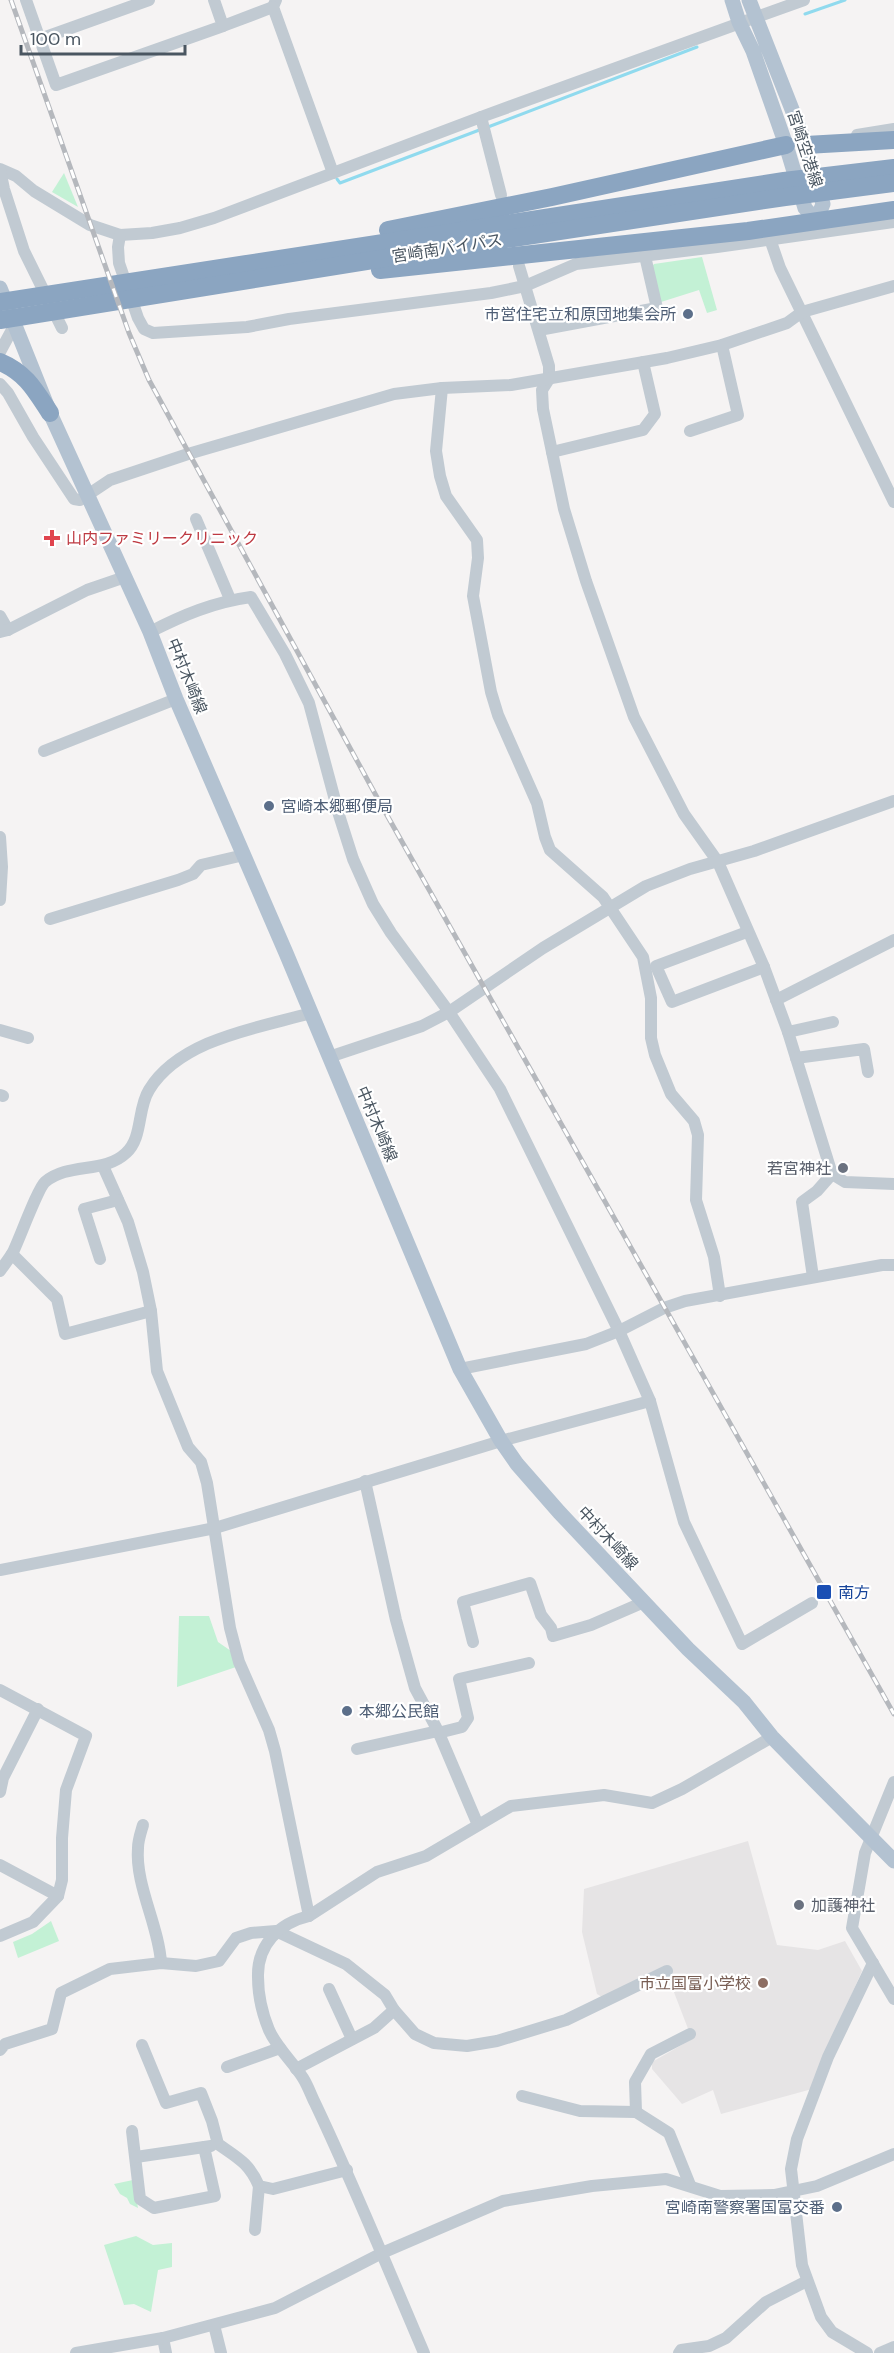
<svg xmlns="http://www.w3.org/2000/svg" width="894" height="2353" viewBox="0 0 894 2353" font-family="'DM Sans','Noto Sans JP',sans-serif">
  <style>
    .education { fill: #e6e4e5 }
    .green { fill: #c3f1d5 }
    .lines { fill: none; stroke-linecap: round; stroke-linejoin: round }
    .stream { stroke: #90daee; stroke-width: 3 }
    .minor { stroke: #c1cad2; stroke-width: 12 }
    .major { stroke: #b3c2d1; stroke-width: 15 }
    .highway { stroke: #8ba5c1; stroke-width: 18 }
    .rail-casing { stroke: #b5b8bd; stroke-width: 5 }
    .rail { stroke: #fff; stroke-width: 3; stroke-dasharray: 9; stroke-linecap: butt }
    .service-dot { fill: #5c6f8a; stroke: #fff; stroke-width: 2 }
    .health-dot { fill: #e0444e; stroke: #fff; stroke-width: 2 }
    .worship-dot { fill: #6b7280; stroke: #fff; stroke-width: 2 }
    .transit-dot { fill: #1a4fb4; stroke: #fff; stroke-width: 2 }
    .education-dot { fill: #8d6e63; stroke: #fff; stroke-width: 2 }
    .labels { text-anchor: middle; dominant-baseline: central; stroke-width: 4.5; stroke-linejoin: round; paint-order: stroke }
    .street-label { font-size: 16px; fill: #4a5661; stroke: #fff }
    .service-label { font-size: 16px; fill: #4e5e75; stroke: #fff; text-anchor: end }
    .health-label { font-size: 16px; fill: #be3a42; stroke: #fff; text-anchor: start }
    .worship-label { font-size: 16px; fill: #5b616d; stroke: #fff; text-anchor: end }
    .transit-label { font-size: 16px; fill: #164399; stroke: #fff; text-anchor: start }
    .education-label { font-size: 16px; fill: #785e54; stroke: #fff; text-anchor: end }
  </style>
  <rect width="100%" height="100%" fill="#f5f3f3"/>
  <path class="education" d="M 748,1841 L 777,1945 L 818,1950 L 845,1941 L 862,1971 L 814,2078 L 812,2089 L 721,2114 L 713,2090 L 682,2104 L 652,2069 L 652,2062 L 692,2039 L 665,1969 L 602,1997 L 597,1994 L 582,1932 L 584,1889 Z"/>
  <g class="green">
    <path d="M 64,173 L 78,207 L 52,192 Z"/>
    <path d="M 702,257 L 717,310 L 707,313 L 699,290 L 661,302 L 651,268 L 654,264 Z"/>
    <path d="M 179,1616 L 209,1616 L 218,1642 L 231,1651 L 236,1667 L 177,1687 Z"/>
    <path d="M 51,1921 L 59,1941 L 18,1958 L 13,1942 L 32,1934 Z"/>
    <path d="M 133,2180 L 138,2208 L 130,2204 L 127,2198 L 120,2194 L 114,2184 Z"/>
    <path d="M 136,2236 L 153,2245 L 172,2243 L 172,2267 L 158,2270 L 151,2312 L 134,2304 L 124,2305 L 104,2245 Z"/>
  </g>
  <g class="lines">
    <g class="stream">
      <path d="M 805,14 L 845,0"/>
      <path d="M 488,127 L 697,47"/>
      <path d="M 337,179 L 340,183 L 482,129"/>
    </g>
    <g class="minor">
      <path d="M 26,0 L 56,85 L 223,26 L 214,0"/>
      <path d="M 276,0 L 273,7 L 333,173"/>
      <path d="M 223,26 L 273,7"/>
      <path d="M 40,39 L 149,0"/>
      <path d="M 481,117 L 501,195"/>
      <path d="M 857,135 L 894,129"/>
      <path d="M 0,169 L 16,176 L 34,191 L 90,225 L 120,235 L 152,233 L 180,228 L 214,218 L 481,117 L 804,0"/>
      <path d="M 0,170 L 4,189 L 24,251 L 62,328"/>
      <path d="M 120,235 L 118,247 L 119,263 L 138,318 L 144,329 L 153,333 L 247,327 L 289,319 L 491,293 L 525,286 L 576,264 L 717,247 L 894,222"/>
      <path d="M 770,239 L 780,268 L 894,502"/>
      <path d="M 519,266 L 549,366 L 549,379 L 542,390 L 543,409 L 564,509 L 586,581 L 634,717 L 684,814 L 718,862 L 764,967 L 788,1032 L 832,1174 L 845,1182 L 894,1184"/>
      <path d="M 539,330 L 657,308 L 645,256"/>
      <path d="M 0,352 L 14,326"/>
      <path d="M 0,384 L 8,393 L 33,437 L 74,499 L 80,500 L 110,480 L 188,454 L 394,394 L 442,388 L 511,385 L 667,358 L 722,345 L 787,323 L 802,312 L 894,286"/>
      <path d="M 442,388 L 436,451 L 440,476 L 446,496 L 477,540 L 478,558 L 473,596 L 491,692 L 498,715 L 537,803 L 545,837 L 550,850 L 603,897 L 643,957 L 651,998 L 651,1038 L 655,1055 L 671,1094 L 694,1121 L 698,1135 L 696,1200 L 714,1257 L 720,1296"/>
      <path d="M 690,431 L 738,415 L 722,345"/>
      <path d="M 552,452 L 643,430 L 655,414 L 643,362"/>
      <path d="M 196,519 L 230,599"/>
      <path d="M 0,616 L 8,630"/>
      <path d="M 0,632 L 8,630 L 87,590 L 125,577"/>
      <path d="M 150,632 C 183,615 214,602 251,597 L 285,654 L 309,703 L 339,815 L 353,859 L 373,904 L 391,933 L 449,1012 L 500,1089 L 619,1331 L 650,1401 L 684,1522 L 742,1644 L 812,1603"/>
      <path d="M 44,751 L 176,699"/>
      <path d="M 0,837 L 2,867 L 0,900"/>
      <path d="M 50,919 L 178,880 L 193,874 L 201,865 L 244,855"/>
      <path d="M 747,932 L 656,966 L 672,1002 L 764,967"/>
      <path d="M 776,1000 L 894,940"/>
      <path d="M 0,1030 L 28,1038"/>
      <path d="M 788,1032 L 833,1022"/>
      <path d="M 329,1057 L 422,1026 L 449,1012 L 543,948 L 646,886 L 690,869 L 754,851 L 894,801"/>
      <path d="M 796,1058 L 864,1049 L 868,1072"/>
      <path d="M 0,1095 L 3,1096"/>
      <path d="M 103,1166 L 128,1222 L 143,1272 L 151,1311 L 157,1371 L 188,1447 L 201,1462 L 207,1483 L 230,1628 L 239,1662 L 269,1730 L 275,1751 L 309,1916"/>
      <path d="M 12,1254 L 57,1299 L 65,1334 L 151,1311"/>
      <path d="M 100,1259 L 84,1209 L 118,1200"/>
      <path d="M 0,1271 C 4,1265 9,1259 13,1252 C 19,1240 38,1188 45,1182 C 69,1162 104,1174 126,1153 C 143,1138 137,1109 149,1090 C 180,1039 258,1028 311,1013"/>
      <path d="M 813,1277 L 802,1202 L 817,1191 L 832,1174"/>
      <path d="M 460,1369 L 586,1344 L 619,1331 L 664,1308 L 685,1301 L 882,1265 L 894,1265"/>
      <path d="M 365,1481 L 396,1620 L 415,1688 L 438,1731 L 478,1825"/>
      <path d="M 0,1570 L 215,1528 L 501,1441 L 650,1401"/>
      <path d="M 473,1642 L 463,1602 L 530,1583 L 541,1615 L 551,1628 L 553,1636 L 591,1625 L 644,1602"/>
      <path d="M 0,1690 L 86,1736 L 66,1790 L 62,1838 L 62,1880 L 58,1896 L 33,1922 L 0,1936"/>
      <path d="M 438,1733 L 462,1727 L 468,1718 L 459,1679 L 529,1663"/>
      <path d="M 357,1749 L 438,1731"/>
      <path d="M 894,1782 L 865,1853 L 852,1928 L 894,1999"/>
      <path d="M 0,1792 L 3,1778 L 38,1709"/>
      <path d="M 143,1825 C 141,1832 138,1840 138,1848 C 135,1885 159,1926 161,1963"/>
      <path d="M 0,1865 L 58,1896"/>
      <path d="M 329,1989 L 352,2039"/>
      <path d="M 394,2010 L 415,2034 L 434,2043 L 467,2046 L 497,2041 L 566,2020 L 667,1971"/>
      <path d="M 142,2045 L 166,2103 L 201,2093 L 212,2121 L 218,2144 C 238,2158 249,2163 259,2186 L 273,2189 L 347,2170"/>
      <path d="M 0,2050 L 5,2044 L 52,2029 L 61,1993 L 110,1969 L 161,1963 L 196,1966 L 219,1961 L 236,1938 L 251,1933 L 276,1931 L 346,1964 L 385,1995 L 394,2010 L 374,2028 L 296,2069"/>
      <path d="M 227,2067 L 280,2048"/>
      <path d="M 522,2096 L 580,2111 L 636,2112 L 669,2133 L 690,2185"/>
      <path d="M 636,2112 L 635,2082 L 651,2054 L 690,2034"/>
      <path d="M 132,2131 L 140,2199 L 154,2208 L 215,2196 L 204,2147"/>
      <path d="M 136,2157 L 211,2146"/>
      <path d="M 255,2230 L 259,2186"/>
      <path d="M 214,2325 L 221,2353"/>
      <path d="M 163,2338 L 166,2353"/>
      <path d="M 76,2353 L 163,2338 L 275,2308 L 382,2253 L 503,2201 L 592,2186 L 666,2179 L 720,2196 L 774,2195 L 817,2186 L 894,2154"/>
      <path d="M 424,2353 C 388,2269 354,2185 315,2103 C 311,2095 308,2086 303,2078 C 293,2062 277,2048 269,2030 C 262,2013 258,1994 258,1977 C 257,1945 279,1923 309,1916 L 377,1872 L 426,1856 L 511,1806 L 604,1795 L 652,1803 L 682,1789 L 772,1737"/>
      <path d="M 679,2353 L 681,2350 L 709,2346 L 726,2338 L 766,2302 L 807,2281"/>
      <path d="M 867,2353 L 832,2332 L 821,2317 L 802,2265 L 791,2169 L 797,2139 L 828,2057 L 873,1963"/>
      <path d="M 880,2353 L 894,2347"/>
    </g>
    <g class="major">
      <path d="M 732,0 L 739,22 L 753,51 L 786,145 L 805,208 L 816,221 L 823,204 L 806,145 L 749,0"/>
      <path d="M 0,288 L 50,413 L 150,632 L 176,699 L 286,953 L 460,1369 L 501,1441 L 517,1464 L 559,1512 L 688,1649 L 744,1702 L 772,1737 L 813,1779 L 894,1861"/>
    </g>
    <g class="highway">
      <path d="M 806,145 L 894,140"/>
      <path d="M 388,230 L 552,197 L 786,145"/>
      <path d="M 380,270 L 748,231 L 894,210"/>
      <path d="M 0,302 L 784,181 L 894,168"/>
      <path d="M 0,320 L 467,245 L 785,197 L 894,183"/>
      <path d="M 0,362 C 26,373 35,390 50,413"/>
    </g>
    <g class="rail-casing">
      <path id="rail" d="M 11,0 L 129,333 L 149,380 L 379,801 L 894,1714"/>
    </g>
    <use href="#rail" class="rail"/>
  </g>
  <g class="service-dot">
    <circle cx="688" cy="314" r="6"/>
    <circle cx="269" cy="806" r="6"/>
    <circle cx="347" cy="1711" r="6"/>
    <circle cx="837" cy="2207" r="6"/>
  </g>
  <path class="health-dot" d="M49 529h6v6h6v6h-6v6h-6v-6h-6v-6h6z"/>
  <g class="worship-dot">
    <circle cx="843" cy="1168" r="6"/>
    <circle cx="799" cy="1905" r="6"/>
  </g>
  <rect class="transit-dot" x="816" y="1584" width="16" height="16" rx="3"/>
  <circle class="education-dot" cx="763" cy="1983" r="6"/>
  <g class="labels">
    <g class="street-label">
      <text transform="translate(805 149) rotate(72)">宮崎空港線</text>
      <text transform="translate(447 248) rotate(-9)">宮崎南バイパス</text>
      <text transform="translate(187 676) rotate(68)">中村木崎線</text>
      <text transform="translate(377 1124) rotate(67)">中村木崎線</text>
      <text transform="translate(608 1538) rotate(47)">中村木崎線</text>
    </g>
    <g class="service-label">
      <text x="676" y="314">市営住宅立和原団地集会所</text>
      <text x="281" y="806" text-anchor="start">宮崎本郷郵便局</text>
      <text x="359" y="1711" text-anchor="start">本郷公民館</text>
      <text x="825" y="2207">宮崎南警察署国富交番</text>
    </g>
    <g class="health-label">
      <text x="66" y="538">山内ファミリークリニック</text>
    </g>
    <g class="worship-label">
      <text x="831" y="1168">若宮神社</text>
      <text x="811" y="1905" text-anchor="start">加護神社</text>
    </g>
    <g class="transit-label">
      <text x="838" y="1592">南方</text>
    </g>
    <g class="education-label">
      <text x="751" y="1983">市立国富小学校</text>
    </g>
  </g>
  <path d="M21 45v9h164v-9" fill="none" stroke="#4a5661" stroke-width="3"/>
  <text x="30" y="45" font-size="18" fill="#4a5661" stroke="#ffffff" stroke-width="4.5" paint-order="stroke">100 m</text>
</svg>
